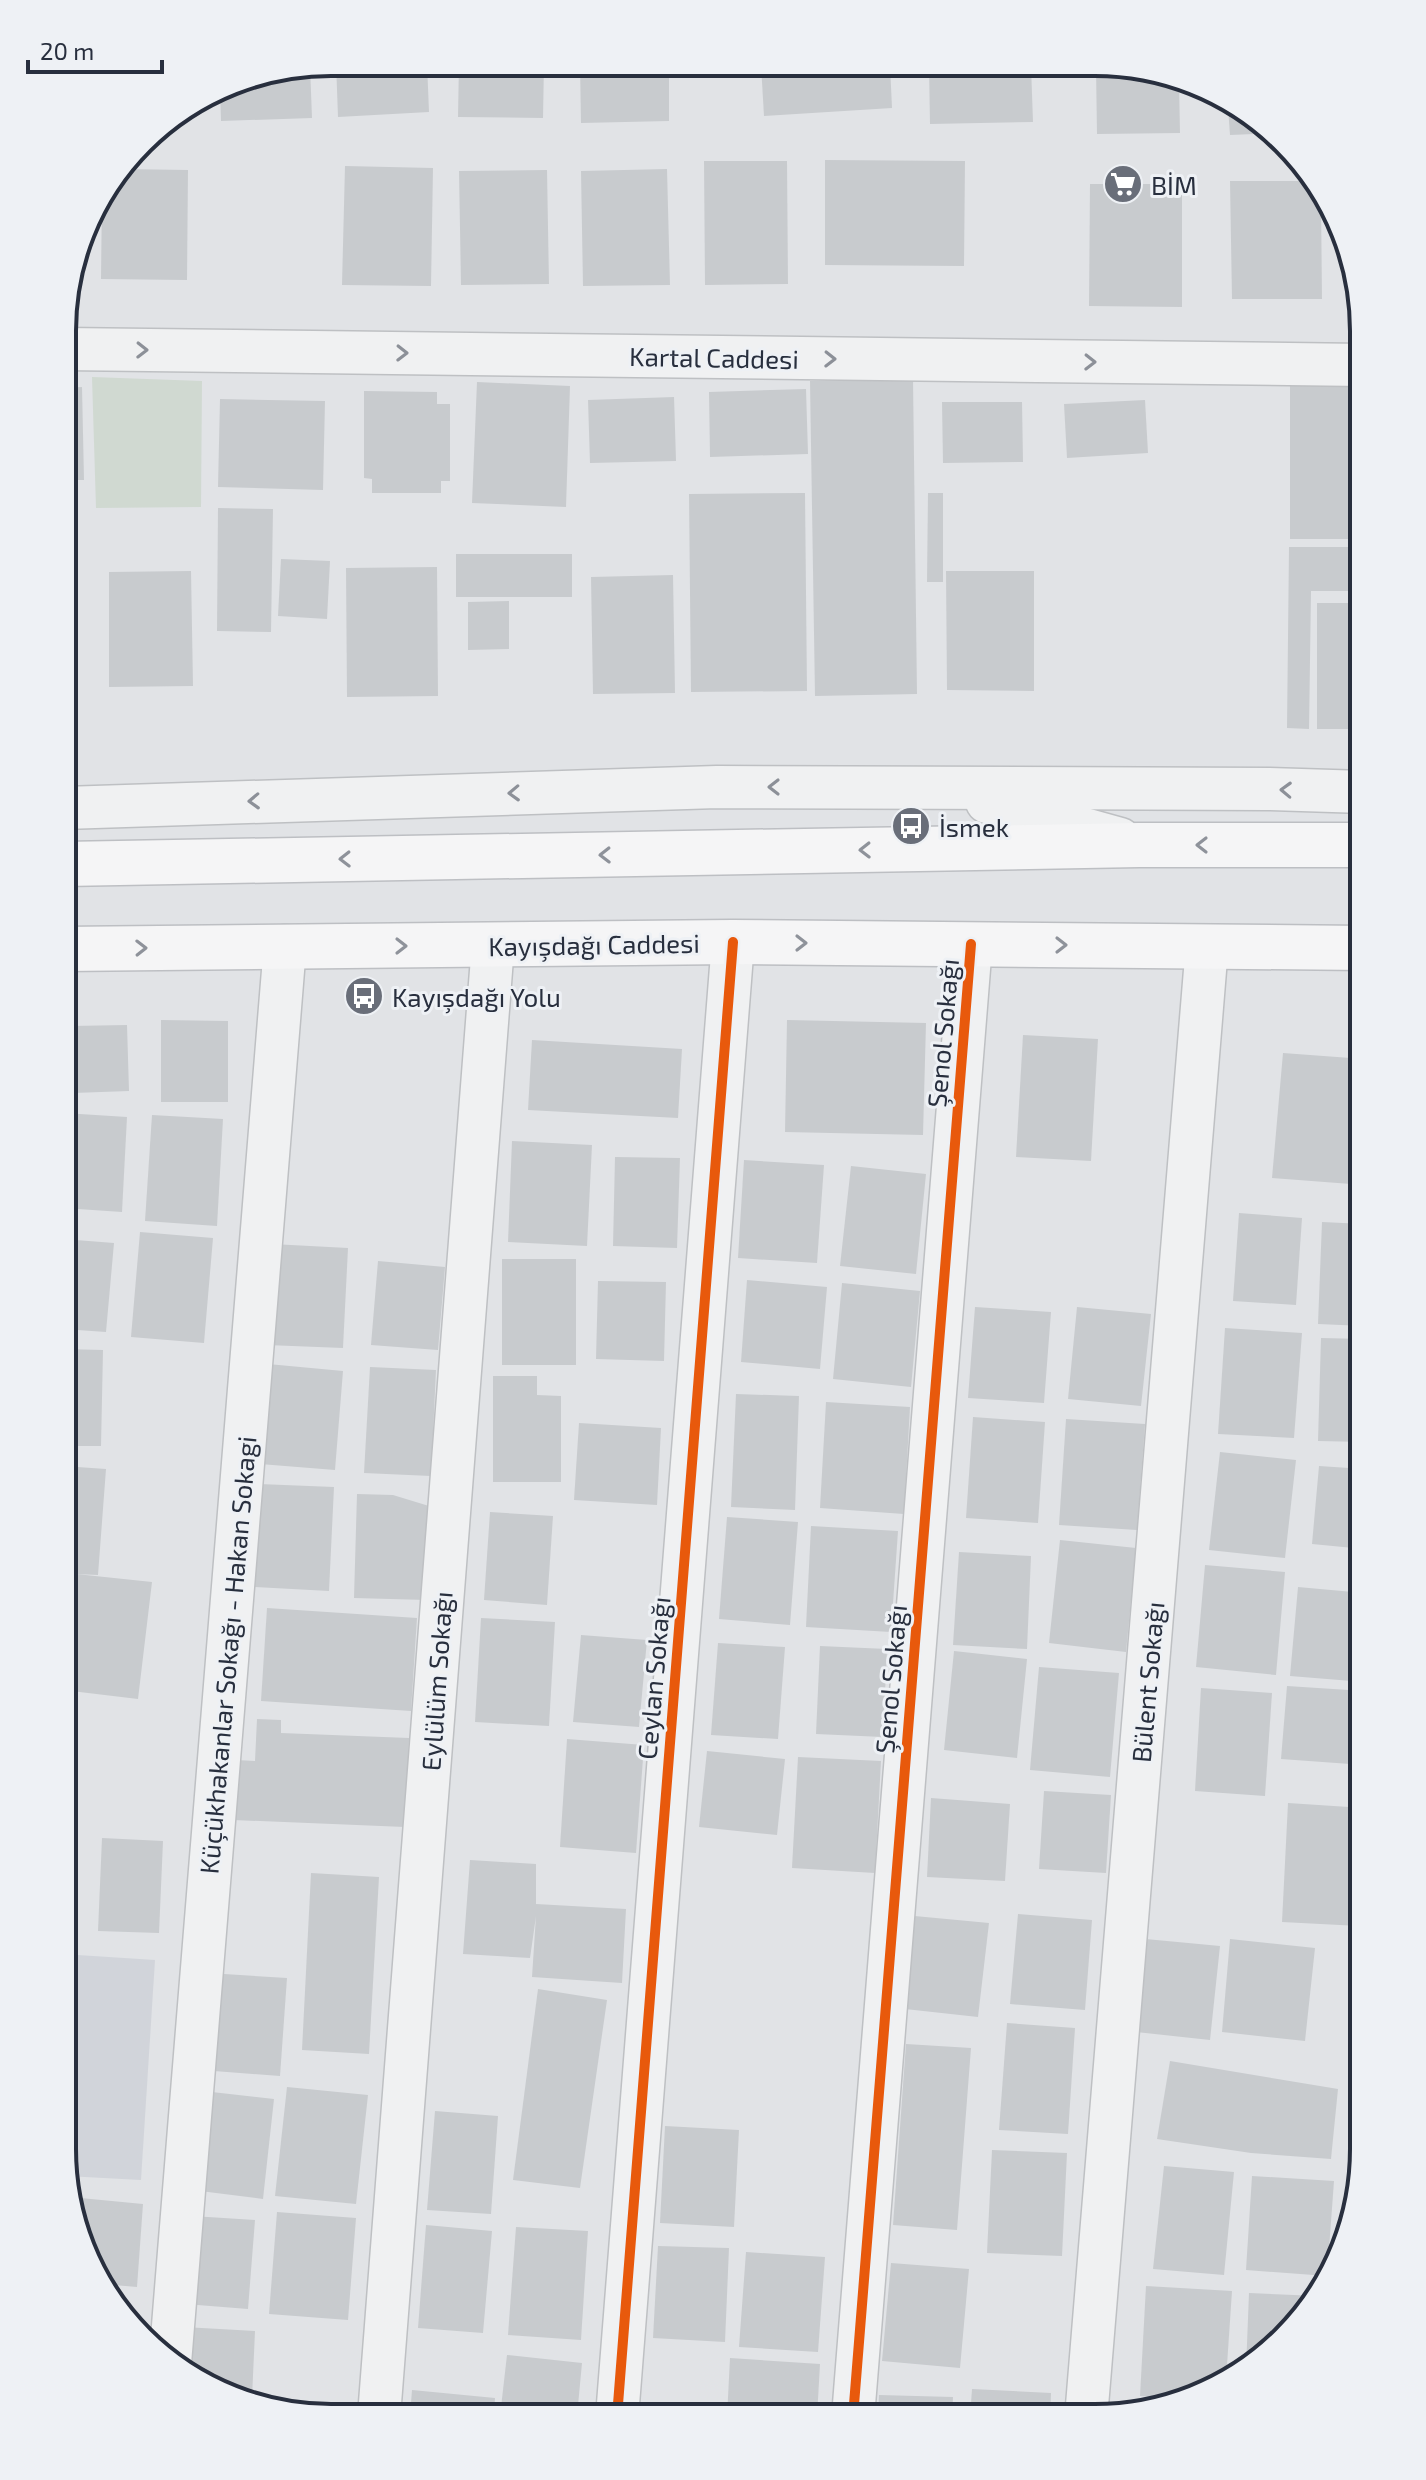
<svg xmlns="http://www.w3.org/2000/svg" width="1426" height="2480" viewBox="0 0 1426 2480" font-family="'Exo 2',sans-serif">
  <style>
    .built { fill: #d1d4da }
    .green { fill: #d0d9d1 }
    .building { fill: #c8cbce }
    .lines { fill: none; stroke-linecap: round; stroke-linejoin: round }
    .street-casing { stroke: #bec0c3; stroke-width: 45 }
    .primary-casing { stroke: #bdbfc3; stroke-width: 47 }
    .street { stroke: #f0f1f2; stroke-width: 42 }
    .primary { stroke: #f5f5f6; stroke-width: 44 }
    .cycleway-casing { stroke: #eef1f5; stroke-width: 15 }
    .cycleway { stroke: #e8590c; stroke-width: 10 }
    .oneway { stroke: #8c9098 }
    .oneway2 { stroke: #8e929a }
    .labels { text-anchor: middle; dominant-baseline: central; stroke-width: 6; stroke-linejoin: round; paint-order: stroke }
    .poi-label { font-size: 26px; fill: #282f3e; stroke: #eef1f5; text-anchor: start }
    .street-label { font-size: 26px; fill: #282f3e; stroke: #eef1f5 }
    .rim { fill: none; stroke: #282f3e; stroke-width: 4 }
  </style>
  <rect width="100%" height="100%" fill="#e1e3e6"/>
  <path class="built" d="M 62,1954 L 155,1960 L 141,2180 L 66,2176 L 62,2149 Z"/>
  <path class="green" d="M 92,377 L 202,381 L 201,507 L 96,508 Z"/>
  <g class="building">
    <path d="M 336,62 L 427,63 L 429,112 L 338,117 Z"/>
    <path d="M 459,63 L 544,63 L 543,118 L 458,117 Z"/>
    <path d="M 580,64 L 669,64 L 669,121 L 581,123 Z"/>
    <path d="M 761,65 L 890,65 L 892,108 L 764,116 Z"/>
    <path d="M 310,66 L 312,118 L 221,121 L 220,87 L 228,82 Z"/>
    <path d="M 929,66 L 1031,66 L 1033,122 L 930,124 Z"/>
    <path d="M 1096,67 L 1147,67 L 1179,83 L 1180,133 L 1097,134 Z"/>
    <path d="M 1228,107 L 1272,128 L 1275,133 L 1230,135 Z"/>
    <path d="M 825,160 L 965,161 L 964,266 L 825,265 Z"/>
    <path d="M 704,161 L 787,161 L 788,284 L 705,285 Z"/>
    <path d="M 345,166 L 433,168 L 431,286 L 342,285 Z"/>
    <path d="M 122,169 L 188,170 L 187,280 L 101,279 L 102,196 Z"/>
    <path d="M 667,169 L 670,285 L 583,286 L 581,171 Z"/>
    <path d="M 547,170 L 549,284 L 461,285 L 459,171 Z"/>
    <path d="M 1230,181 L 1307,181 L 1321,202 L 1322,299 L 1232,299 Z"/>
    <path d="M 1090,184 L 1182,184 L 1182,307 L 1089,306 Z"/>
    <path d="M 913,379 L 917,694 L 815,696 L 810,381 Z"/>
    <path d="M 1290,381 L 1364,382 L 1364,539 L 1290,539 Z"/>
    <path d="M 477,382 L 570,386 L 566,507 L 472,503 Z"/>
    <path d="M 82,387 L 84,480 L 64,480 L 64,388 Z"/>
    <path d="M 806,389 L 808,454 L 710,457 L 709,392 Z"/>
    <path d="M 364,391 L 437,392 L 437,404 L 450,404 L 450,481 L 441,481 L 441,493 L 372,493 L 372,479 L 364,478 Z"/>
    <path d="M 674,397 L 676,461 L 590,463 L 588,400 Z"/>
    <path d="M 220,399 L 325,401 L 323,490 L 218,487 Z"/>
    <path d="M 1145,400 L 1148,453 L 1067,458 L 1064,404 Z"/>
    <path d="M 942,402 L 1022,402 L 1023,462 L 943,463 Z"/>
    <path d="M 805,493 L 807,691 L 691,692 L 689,494 Z"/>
    <path d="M 928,493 L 943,493 L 943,582 L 927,582 Z"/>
    <path d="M 218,508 L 273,509 L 271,632 L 217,631 Z"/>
    <path d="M 1289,547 L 1364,547 L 1364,591 L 1311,591 L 1309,729 L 1287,728 Z"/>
    <rect x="456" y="554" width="116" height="43"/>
    <path d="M 281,559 L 330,561 L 327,619 L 278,616 Z"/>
    <path d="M 437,567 L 438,696 L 347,697 L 346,568 Z"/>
    <path d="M 191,571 L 193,686 L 109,687 L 109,572 Z"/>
    <path d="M 946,571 L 1034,571 L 1034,691 L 947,690 Z"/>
    <path d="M 673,575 L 675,693 L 593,694 L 591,577 Z"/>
    <path d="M 64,587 L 67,587 L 69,690 L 64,691 Z"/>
    <path d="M 509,601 L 509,649 L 468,650 L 468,602 Z"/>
    <rect x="1317" y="603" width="47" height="126"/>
    <path d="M 161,1020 L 228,1021 L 228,1102 L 161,1102 Z"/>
    <path d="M 787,1020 L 926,1023 L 923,1135 L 785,1132 Z"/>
    <path d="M 127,1025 L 129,1091 L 73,1093 L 71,1026 Z"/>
    <path d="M 1023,1035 L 1098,1039 L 1091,1161 L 1016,1157 Z"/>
    <path d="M 532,1040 L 682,1049 L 678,1118 L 528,1110 Z"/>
    <path d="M 1283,1053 L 1364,1059 L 1364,1185 L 1272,1178 Z"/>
    <path d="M 64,1113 L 127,1117 L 122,1212 L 63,1208 Z"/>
    <path d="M 152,1115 L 223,1119 L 217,1226 L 145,1221 Z"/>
    <path d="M 512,1141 L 592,1145 L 587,1246 L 508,1242 Z"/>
    <path d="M 615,1157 L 680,1158 L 677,1248 L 613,1246 Z"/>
    <path d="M 744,1160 L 824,1165 L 817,1263 L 738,1258 Z"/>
    <path d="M 851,1166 L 926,1174 L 916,1274 L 840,1266 Z"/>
    <path d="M 1239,1213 L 1302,1218 L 1296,1305 L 1233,1301 Z"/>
    <path d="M 1322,1222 L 1364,1224 L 1364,1326 L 1318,1324 Z"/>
    <path d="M 140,1232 L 213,1238 L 204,1343 L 131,1337 Z"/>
    <path d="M 63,1239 L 114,1243 L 106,1332 L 63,1329 Z"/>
    <path d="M 272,1244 L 348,1248 L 343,1348 L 267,1345 Z"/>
    <rect x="502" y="1259" width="74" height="106"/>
    <path d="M 378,1261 L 445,1267 L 438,1350 L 371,1345 Z"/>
    <path d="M 747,1280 L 827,1287 L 820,1369 L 741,1362 Z"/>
    <path d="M 598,1281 L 666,1282 L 664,1361 L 596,1359 Z"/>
    <path d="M 842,1283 L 920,1291 L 911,1387 L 833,1379 Z"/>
    <path d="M 975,1307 L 1051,1312 L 1044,1403 L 968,1398 Z"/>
    <path d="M 1077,1307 L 1151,1314 L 1141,1406 L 1068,1399 Z"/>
    <path d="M 1225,1328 L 1302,1333 L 1294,1438 L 1218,1434 Z"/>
    <path d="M 1321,1338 L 1364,1339 L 1364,1442 L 1318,1441 Z"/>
    <path d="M 63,1349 L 103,1350 L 101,1446 L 63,1446 Z"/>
    <path d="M 268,1364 L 343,1371 L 335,1470 L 260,1464 Z"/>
    <path d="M 370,1367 L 436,1370 L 431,1476 L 364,1473 Z"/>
    <path d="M 493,1376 L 537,1376 L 537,1395 L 561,1396 L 561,1482 L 493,1482 Z"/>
    <path d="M 736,1394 L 799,1396 L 795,1510 L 731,1507 Z"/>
    <path d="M 826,1402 L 910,1407 L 904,1514 L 820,1508 Z"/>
    <path d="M 973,1417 L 1045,1422 L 1038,1523 L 966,1518 Z"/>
    <path d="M 1066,1419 L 1145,1424 L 1137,1530 L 1059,1525 Z"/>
    <path d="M 579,1423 L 661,1428 L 657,1505 L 574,1500 Z"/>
    <path d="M 1220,1452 L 1296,1460 L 1285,1558 L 1209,1550 Z"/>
    <path d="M 63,1466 L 106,1469 L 98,1575 L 76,1574 L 152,1582 L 138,1699 L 63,1690 Z"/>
    <path d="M 1319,1466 L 1364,1469 L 1364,1549 L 1312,1544 Z"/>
    <path d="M 259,1484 L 334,1487 L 329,1591 L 255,1587 Z"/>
    <path d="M 357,1494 L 393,1495 L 429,1506 L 427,1600 L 354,1598 Z"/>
    <path d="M 490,1512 L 553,1516 L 547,1605 L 484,1600 Z"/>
    <path d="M 727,1517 L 798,1522 L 790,1625 L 719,1619 Z"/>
    <path d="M 811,1526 L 898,1531 L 891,1632 L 806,1627 Z"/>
    <path d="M 1060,1540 L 1136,1548 L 1126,1652 L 1049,1643 Z"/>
    <path d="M 959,1552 L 1031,1556 L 1027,1649 L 953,1645 Z"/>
    <path d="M 1205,1565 L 1285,1572 L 1276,1675 L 1196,1667 Z"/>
    <path d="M 1298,1587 L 1364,1593 L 1364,1682 L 1290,1676 Z"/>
    <path d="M 267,1608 L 417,1618 L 411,1711 L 261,1701 Z"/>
    <path d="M 481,1618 L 555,1622 L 549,1726 L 475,1722 Z"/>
    <path d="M 581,1635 L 647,1640 L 639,1727 L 573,1722 Z"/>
    <path d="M 718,1643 L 785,1647 L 778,1739 L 711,1735 Z"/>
    <path d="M 820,1646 L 887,1649 L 883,1737 L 816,1734 Z"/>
    <path d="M 954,1651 L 1027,1659 L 1017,1758 L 944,1750 Z"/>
    <path d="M 1039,1667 L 1119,1673 L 1110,1777 L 1030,1770 Z"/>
    <path d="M 1287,1686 L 1364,1691 L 1364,1765 L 1281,1759 Z"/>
    <path d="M 1201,1688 L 1272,1693 L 1265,1796 L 1195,1791 Z"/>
    <path d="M 63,1706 L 76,1706 L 71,1809 L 62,1809 Z"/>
    <path d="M 257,1719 L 281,1720 L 281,1733 L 409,1738 L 405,1827 L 233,1820 L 236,1760 L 255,1761 Z"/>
    <path d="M 567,1739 L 644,1745 L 636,1853 L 560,1847 Z"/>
    <path d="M 707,1751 L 785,1759 L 777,1835 L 699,1827 Z"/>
    <path d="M 798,1757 L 881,1761 L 875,1873 L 792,1868 Z"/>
    <path d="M 1044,1791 L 1111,1795 L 1106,1873 L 1039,1869 Z"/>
    <path d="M 931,1798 L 1010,1804 L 1005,1881 L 927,1877 Z"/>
    <path d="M 1288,1803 L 1364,1808 L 1359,1926 L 1282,1922 Z"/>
    <path d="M 102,1838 L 163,1841 L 159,1933 L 98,1931 Z"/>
    <path d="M 470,1860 L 536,1864 L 536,1904 L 626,1909 L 622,1983 L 532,1977 L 536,1916 L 530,1958 L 463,1954 Z"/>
    <path d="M 311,1873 L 379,1877 L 369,2054 L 302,2050 Z"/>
    <path d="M 1018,1914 L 1092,1920 L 1085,2010 L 1010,2004 Z"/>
    <path d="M 904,1915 L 989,1923 L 978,2017 L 896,2008 Z"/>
    <path d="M 1135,1938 L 1220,1946 L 1210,2040 L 1127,2031 Z"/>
    <path d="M 1230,1939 L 1315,1948 L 1305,2041 L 1222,2032 Z"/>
    <path d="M 208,1973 L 287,1978 L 280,2076 L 201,2070 Z"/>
    <path d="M 538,1989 L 607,2000 L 580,2188 L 513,2180 Z"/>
    <path d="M 1007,2023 L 1075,2028 L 1068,2134 L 999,2130 Z"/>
    <path d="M 906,2044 L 971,2048 L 957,2230 L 893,2225 Z"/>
    <path d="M 1170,2061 L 1338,2089 L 1331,2159 L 1251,2153 L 1157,2139 Z"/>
    <path d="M 287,2087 L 368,2095 L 356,2204 L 275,2196 Z"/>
    <path d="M 203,2091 L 274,2099 L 263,2199 L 192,2190 Z"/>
    <path d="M 435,2111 L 498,2116 L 491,2214 L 427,2210 Z"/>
    <path d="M 665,2126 L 739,2130 L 734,2227 L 660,2223 Z"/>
    <path d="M 992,2150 L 1067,2153 L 1062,2256 L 987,2253 Z"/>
    <path d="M 1164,2166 L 1234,2172 L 1224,2275 L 1153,2269 Z"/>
    <path d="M 1252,2176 L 1334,2181 L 1327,2276 L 1246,2270 Z"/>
    <path d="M 70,2197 L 143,2204 L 137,2287 L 102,2284 L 76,2236 Z"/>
    <path d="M 277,2212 L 356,2218 L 348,2320 L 269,2314 Z"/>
    <path d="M 192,2216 L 255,2220 L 248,2309 L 185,2304 Z"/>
    <path d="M 426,2225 L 492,2231 L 483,2333 L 418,2328 Z"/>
    <path d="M 516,2227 L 588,2231 L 581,2340 L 508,2335 Z"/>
    <path d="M 658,2246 L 729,2248 L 725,2342 L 653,2338 Z"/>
    <path d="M 746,2252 L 825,2257 L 818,2352 L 739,2347 Z"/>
    <path d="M 891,2263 L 969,2269 L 960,2368 L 882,2361 Z"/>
    <path d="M 1146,2286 L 1232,2291 L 1226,2380 L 1190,2399 L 1140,2396 Z"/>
    <path d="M 1249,2293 L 1318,2296 L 1308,2313 L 1258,2363 L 1246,2369 Z"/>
    <path d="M 184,2327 L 255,2331 L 252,2398 L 180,2367 Z"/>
    <path d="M 507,2355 L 582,2363 L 577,2416 L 500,2416 Z"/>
    <path d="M 730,2358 L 820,2364 L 817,2417 L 727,2417 Z"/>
    <path d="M 972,2389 L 1051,2393 L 1050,2418 L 970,2418 Z"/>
    <path d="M 412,2390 L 495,2398 L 494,2416 L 410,2416 Z"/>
    <path d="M 879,2395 L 953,2397 L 952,2418 L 878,2417 Z"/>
  </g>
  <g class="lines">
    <g class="street-casing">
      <g id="street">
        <path d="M 64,349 L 1364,365"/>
        <path d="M 987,802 L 1120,839"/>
        <path d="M 64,808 L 717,787 L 1269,789 L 1364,792"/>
        <path d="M 170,2363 L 285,946"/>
        <path d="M 379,2416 L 493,945"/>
        <path d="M 617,2417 L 733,942"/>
        <path d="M 853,2417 L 971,944"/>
        <path d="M 1086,2418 L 1207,946"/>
      </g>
    </g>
    <g class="primary-casing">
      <g id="primary">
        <path d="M 64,864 L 1139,845 L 1364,845"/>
        <path d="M 63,949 L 733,942 L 1364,948"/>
      </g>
    </g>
    <use href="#street" class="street"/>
    <use href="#primary" class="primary"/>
    <g class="cycleway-casing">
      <g id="cycleway">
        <path d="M 617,2417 L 733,942"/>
        <path d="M 853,2417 L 971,944"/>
      </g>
    </g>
    <use href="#cycleway" class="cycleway"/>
  </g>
  <defs><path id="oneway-chevron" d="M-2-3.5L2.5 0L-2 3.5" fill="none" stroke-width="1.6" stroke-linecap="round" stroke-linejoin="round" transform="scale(2)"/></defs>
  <g class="oneway">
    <use href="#oneway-chevron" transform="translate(142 350) rotate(1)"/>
    <use href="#oneway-chevron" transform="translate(402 353) rotate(1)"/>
    <use href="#oneway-chevron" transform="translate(830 359) rotate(1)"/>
    <use href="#oneway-chevron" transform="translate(1090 362) rotate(1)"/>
    <use href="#oneway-chevron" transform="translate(774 787) rotate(-180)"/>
    <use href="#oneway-chevron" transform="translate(1286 790) rotate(-178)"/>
    <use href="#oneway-chevron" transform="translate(514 793) rotate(178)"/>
    <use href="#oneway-chevron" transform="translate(254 801) rotate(178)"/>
  </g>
  <g class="oneway2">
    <use href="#oneway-chevron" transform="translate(1202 845) rotate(-180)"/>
    <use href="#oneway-chevron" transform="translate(865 850) rotate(179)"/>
    <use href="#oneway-chevron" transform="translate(605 855) rotate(179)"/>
    <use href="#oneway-chevron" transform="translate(345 859) rotate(179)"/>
    <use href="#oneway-chevron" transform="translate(801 943)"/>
    <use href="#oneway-chevron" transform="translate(1061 945)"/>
    <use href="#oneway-chevron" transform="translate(401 946)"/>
    <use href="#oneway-chevron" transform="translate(141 948) rotate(-1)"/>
  </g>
  <defs>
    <g id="supermarket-disc" transform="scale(2)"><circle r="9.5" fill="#696e79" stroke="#eef1f5"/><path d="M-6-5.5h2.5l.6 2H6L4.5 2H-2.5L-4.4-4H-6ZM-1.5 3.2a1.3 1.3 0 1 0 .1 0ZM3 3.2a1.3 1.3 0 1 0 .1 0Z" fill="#fff"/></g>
    <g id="bus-disc" transform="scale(2)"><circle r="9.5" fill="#696e79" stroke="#eef1f5"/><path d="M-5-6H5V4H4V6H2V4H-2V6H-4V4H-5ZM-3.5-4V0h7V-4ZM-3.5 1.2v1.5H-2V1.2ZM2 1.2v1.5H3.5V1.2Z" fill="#fff"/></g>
  </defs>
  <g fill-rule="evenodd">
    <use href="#supermarket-disc" x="1123" y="184"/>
    <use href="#bus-disc" x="911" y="826"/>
    <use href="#bus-disc" x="364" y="996"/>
  </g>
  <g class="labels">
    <g class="poi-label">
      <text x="1151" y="184">BİM</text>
      <text x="939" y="826">İsmek</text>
      <text x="392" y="996">Kayışdağı Yolu</text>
    </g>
    <g class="street-label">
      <text transform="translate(714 357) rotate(1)">Kartal Caddesi</text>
      <text transform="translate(594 944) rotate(-1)">Kayışdağı Caddesi</text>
      <text transform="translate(942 1033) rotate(-85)">Şenol Sokağı</text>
      <text transform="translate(227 1655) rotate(-85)">Küçükhakanlar Sokağı - Hakan Sokagi</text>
      <text transform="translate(653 1678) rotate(-85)">Ceylan Sokağı</text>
      <text transform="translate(890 1679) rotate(-85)">Şenol Sokağı</text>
      <text transform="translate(436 1681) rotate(-86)">Eylülüm Sokağı</text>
      <text transform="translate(1147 1682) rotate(-85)">Bülent Sokağı</text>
    </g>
  </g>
  <path d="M0 0H1426V2480H0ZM331 76H1095A255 255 0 0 1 1350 331V2149A255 255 0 0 1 1095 2404H331A255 255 0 0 1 76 2149V331A255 255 0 0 1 331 76Z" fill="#eef1f5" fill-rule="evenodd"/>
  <path class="rim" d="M331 76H1095A255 255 0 0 1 1350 331V2149A255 255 0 0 1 1095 2404H331A255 255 0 0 1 76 2149V331A255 255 0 0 1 331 76Z"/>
  <path d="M28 60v12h134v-12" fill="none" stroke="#282f3e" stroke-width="4"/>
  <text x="40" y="60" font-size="24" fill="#282f3e" stroke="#eef1f5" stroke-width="6" paint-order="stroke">20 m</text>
</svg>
